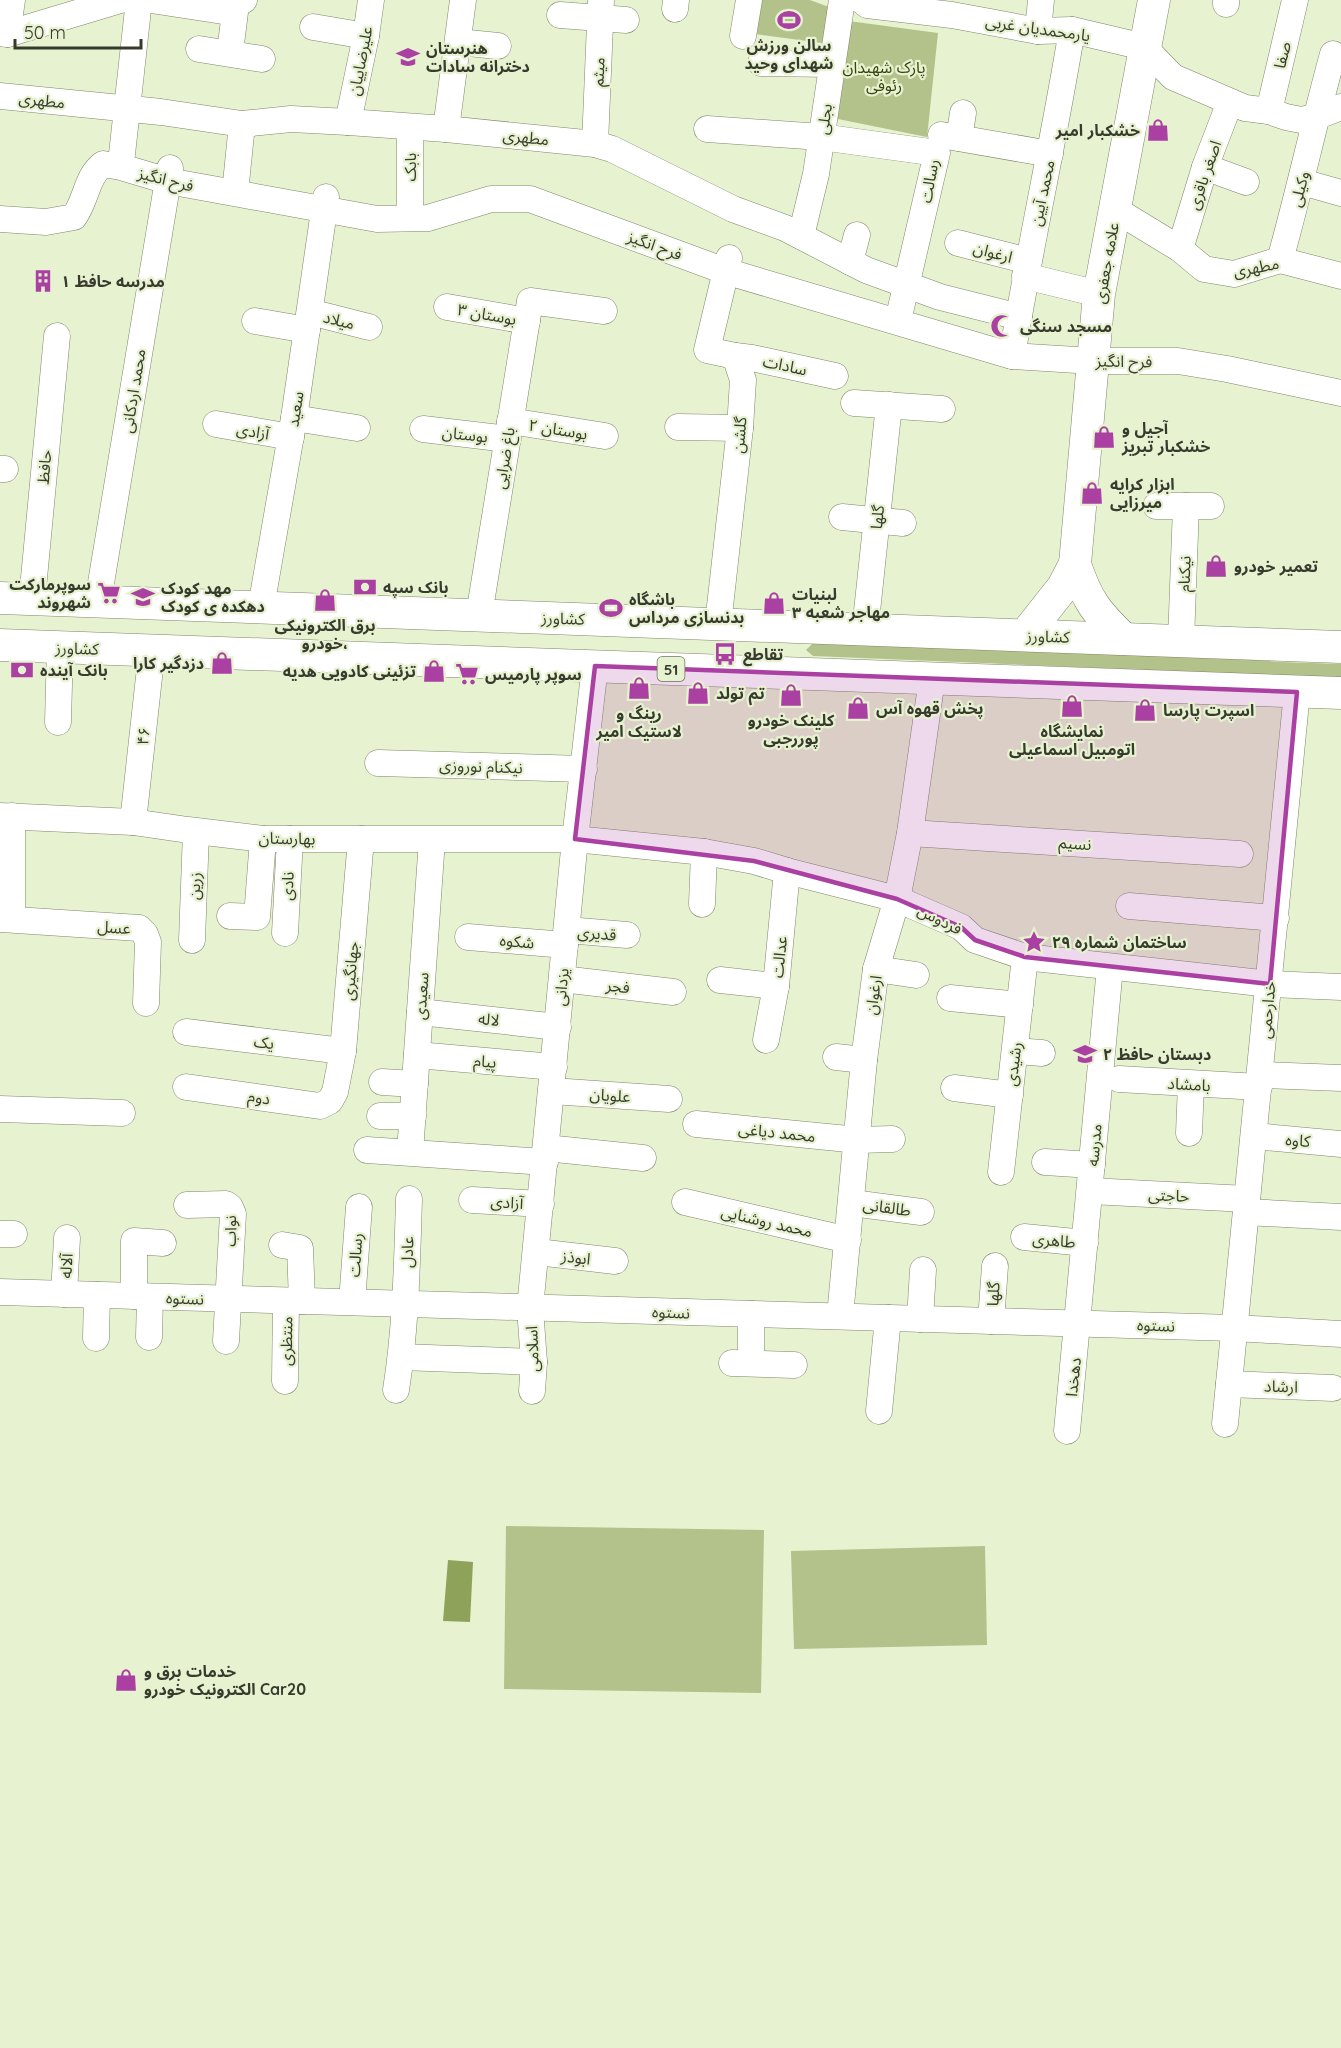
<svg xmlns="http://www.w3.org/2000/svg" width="1341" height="2048" viewBox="0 0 1341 2048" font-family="Quicksand,'Noto Sans Arabic',sans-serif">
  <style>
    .green { fill: #b2c28a }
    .water { fill: #8fa25a }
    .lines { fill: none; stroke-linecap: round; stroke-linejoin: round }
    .minor-casing { stroke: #7e8769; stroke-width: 27 }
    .major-casing { stroke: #7e8769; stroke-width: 33 }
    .minor { stroke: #fff; stroke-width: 26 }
    .major { stroke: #fff; stroke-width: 32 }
    .marked { fill: #aa40a1; fill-opacity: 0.2; stroke: #aa40a1; stroke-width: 4.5; stroke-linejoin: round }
    .labels { text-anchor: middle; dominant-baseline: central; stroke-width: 4.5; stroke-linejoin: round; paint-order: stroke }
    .shield { fill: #e7f2d1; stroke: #6c725f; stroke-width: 1.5 }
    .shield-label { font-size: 15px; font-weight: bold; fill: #373b2e }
    .street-label { font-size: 16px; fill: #373b2e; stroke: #e7f2d1 }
    .poi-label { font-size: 16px; font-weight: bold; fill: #373b2e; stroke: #e7f2d1; text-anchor: start }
    .park-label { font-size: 16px; fill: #38440e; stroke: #e7f2d1 }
  </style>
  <rect width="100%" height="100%" fill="#e7f2d1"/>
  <g class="green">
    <path d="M 754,0 L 810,0 L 829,7 L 822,43 L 748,33 Z"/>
    <path d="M 841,20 L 938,33 L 927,137 L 828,117 Z"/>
    <path d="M 815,641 L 1205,656 L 1280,662 L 1341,664 L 1341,678 L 813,656 L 806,650 Z"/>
    <path d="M 506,1526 L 764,1530 L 761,1693 L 504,1689 Z"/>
    <path d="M 985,1546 L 987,1645 L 794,1649 L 791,1551 Z"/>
  </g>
  <path class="water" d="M 448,1560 L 473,1562 L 470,1622 L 443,1621 Z"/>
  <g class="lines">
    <g class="minor-casing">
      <g id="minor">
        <path d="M 151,0 L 223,11 L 244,0"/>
        <path d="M 861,0 L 867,5 L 952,15 L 1038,31 L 1072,30 L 1144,47 L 1173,77 L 1245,108 L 1269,111 L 1286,117 L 1301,120 L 1315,117 L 1341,107"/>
        <path d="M 1226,4 L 1226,0"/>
        <path d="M 675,9 L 676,0"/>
        <path d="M 560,15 L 626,20"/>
        <path d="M 313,27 L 366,36"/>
        <path d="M 1038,31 L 1041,0"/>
        <path d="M 0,33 L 7,34 L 120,0"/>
        <path d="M 7,34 L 12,0"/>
        <path d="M 743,36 L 749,0"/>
        <path d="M 458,42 L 498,46"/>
        <path d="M 199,49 L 262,59"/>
        <path d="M 230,52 L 236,4"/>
        <path d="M 761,63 L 832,64"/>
        <path d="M 0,96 L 161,112 L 242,124 L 291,119 L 348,122 L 446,129 L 595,144 L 612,149 L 733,209 L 785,228 L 866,270 L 940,297 L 1019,317"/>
        <path d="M 1269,111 L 1295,0"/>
        <path d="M 348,122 L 366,36 L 371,0"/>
        <path d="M 410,127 L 410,207"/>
        <path d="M 446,129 L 463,0"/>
        <path d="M 707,129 L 821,137 L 937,153 L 900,312"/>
        <path d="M 941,135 L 1050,154"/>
        <path d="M 959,138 L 963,113"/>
        <path d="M 595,144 L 601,0"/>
        <path d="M 122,154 L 139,0"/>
        <path d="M 1205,167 L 1246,182"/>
        <path d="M 1302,182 L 1341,193"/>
        <path d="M 236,183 L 242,124"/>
        <path d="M 1116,210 L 1180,249 L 1204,269 L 1234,274 L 1280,260 L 1341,276"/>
        <path d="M 0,219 L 46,222 L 74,217 C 87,199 86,177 103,164 L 121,167 L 168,181 L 377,219 L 428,218 L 491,199 L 530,199 L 725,271 L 1012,356 L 1093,361 L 1178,361 L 1227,369 L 1341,393"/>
        <path d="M 801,236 L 816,174 L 842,0"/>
        <path d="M 958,243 L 1028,261"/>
        <path d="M 1180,249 L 1205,167 L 1230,102"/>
        <path d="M 1280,260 C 1299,192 1314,123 1333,54"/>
        <path d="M 850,262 L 857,235"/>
        <path d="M 1025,276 L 1099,294"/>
        <path d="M 447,307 L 527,321"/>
        <path d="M 310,312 L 369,327"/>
        <path d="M 255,321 L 307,330"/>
        <path d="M 735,356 L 752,358 L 835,376"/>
        <path d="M 1012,356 C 1030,247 1054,139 1072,30"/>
        <path d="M 854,403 L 942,409"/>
        <path d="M 294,418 L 357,428"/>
        <path d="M 510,421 L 605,436"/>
        <path d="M 216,424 L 291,437"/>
        <path d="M 678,427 L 740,428"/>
        <path d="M 423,429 L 508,439"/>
        <path d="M 0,469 L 5,469"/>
        <path d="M 1156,506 L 1211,506"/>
        <path d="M 842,517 L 903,523"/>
        <path d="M 32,599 L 57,336"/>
        <path d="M 98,601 L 170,168"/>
        <path d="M 261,607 L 294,418 L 326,197"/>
        <path d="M 479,615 L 530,301 L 604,311"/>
        <path d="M 718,624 L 740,428 L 743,380 L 735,356 L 707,350 L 729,258"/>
        <path d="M 865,630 L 889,405"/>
        <path d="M 1181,641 L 1186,506"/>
        <path d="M 58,722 L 60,647"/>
        <path d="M 378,763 L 584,769"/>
        <path d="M 0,816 L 133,822 L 188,830 L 263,839 L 575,839 L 704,852 L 754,861 L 787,871 L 897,899 L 961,927 L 975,940 L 1025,957 L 1270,984 L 1341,987"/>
        <path d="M 133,822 L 152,650"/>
        <path d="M 910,833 L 1240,854"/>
        <path d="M 702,904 L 704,852"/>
        <path d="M 1129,906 L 1276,918"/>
        <path d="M 230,916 L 257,917 L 263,839"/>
        <path d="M 0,919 L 139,928 L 145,934 L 148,942 L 146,1003"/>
        <path d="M 12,919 L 12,816"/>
        <path d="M 567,930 L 627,935"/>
        <path d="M 285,933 L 290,839"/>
        <path d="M 468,937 L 565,945"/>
        <path d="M 192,940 L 196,832"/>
        <path d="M 876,969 L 916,975"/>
        <path d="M 562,979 L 673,992"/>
        <path d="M 720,980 L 776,986 L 787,871"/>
        <path d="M 950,998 L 1020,1005"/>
        <path d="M 420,1012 L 558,1027"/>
        <path d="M 186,1032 L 343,1051"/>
        <path d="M 766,1040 L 776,986"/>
        <path d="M 1015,1051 L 1042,1053"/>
        <path d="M 417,1055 L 554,1067"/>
        <path d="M 836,1057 L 864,1060"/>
        <path d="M 1261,1075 L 1341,1078"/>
        <path d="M 1119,1079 L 1259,1087"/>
        <path d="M 382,1082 L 415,1084"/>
        <path d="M 186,1087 L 320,1106 L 330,1101 L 335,1092 L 343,1051 L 361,839"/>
        <path d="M 954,1088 L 1010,1095"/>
        <path d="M 552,1091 L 669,1099"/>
        <path d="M 0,1109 L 122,1113"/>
        <path d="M 380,1116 L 413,1116"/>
        <path d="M 696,1124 L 858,1140 L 892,1139"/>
        <path d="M 1189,1133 L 1191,1085"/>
        <path d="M 1254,1136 L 1341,1144"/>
        <path d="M 546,1148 L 643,1158"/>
        <path d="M 367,1150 L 545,1162"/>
        <path d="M 410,1152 L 432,840"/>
        <path d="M 1045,1162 L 1092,1165"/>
        <path d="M 1001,1172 L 1025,957"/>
        <path d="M 1090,1191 L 1247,1199"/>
        <path d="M 472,1200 L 541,1204"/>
        <path d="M 685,1202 L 848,1240"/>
        <path d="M 852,1203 L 921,1212"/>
        <path d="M 187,1205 L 226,1204 L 230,1207 L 233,1214 L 226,1341"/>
        <path d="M 1246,1212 L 1341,1217"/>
        <path d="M 0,1234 L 14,1234"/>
        <path d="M 1024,1237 L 1085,1243"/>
        <path d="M 282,1245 L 300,1248 L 302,1301"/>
        <path d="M 537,1252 L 615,1261"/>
        <path d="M 0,1292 L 1234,1328 L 1341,1334"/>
        <path d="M 64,1294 L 67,1238"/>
        <path d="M 134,1296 L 134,1241 L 163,1243"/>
        <path d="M 352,1302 L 359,1207"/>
        <path d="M 751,1314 L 751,1363"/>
        <path d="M 840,1316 L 864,1060 L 876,969 L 897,899 L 910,833 L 932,679"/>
        <path d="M 920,1319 L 923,1270"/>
        <path d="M 991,1321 L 995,1266"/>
        <path d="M 149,1337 L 150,1297"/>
        <path d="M 96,1338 L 97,1295"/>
        <path d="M 401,1357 L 534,1362"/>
        <path d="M 732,1363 L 794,1365"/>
        <path d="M 285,1381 L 286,1301"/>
        <path d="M 1229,1384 L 1333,1388"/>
        <path d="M 396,1390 C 406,1327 407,1263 409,1199"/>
        <path d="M 532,1391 L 534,1362 L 530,1308 L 575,839 L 595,666"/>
        <path d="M 879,1411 L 888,1318"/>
        <path d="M 1225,1424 L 1297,692"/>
        <path d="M 1067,1431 L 1110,967"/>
      </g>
    </g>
    <g class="major-casing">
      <g id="major">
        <path d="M 0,598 L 1341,647"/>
        <path d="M 1025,635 L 1063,587 L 1075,564"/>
        <path d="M 1124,639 C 1097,613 1087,601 1075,564 L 1099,294 L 1154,0"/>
        <path d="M 0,645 L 1341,693"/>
      </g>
    </g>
    <use href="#minor" class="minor"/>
    <use href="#major" class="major"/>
  </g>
  <path class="marked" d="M 595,666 L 1297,692 L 1270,984 L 1025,957 L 975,940 L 961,927 L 897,899 L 754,861 L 575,839 Z"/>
  <defs>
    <g id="stadium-bare" transform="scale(1.8)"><path d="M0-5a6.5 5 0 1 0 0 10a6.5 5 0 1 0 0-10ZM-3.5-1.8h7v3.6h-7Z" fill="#aa40a1" stroke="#e7f2d1" stroke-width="2.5" paint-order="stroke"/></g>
    <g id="school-bare" transform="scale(1.8)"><path d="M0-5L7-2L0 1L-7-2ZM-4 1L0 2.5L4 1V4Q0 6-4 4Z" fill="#aa40a1" stroke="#e7f2d1" stroke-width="2.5" paint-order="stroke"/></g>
    <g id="shop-bare" transform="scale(1.8)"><path d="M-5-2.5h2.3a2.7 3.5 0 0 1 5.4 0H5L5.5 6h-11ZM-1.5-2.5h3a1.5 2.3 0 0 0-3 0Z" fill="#aa40a1" stroke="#e7f2d1" stroke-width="2.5" paint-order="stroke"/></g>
    <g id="building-bare" transform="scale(1.8)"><path d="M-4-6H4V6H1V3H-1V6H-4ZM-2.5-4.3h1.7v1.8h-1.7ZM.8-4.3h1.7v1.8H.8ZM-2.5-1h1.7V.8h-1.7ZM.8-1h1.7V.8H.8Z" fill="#aa40a1" stroke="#e7f2d1" stroke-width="2.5" paint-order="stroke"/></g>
    <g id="mosque-bare" transform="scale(1.8)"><path d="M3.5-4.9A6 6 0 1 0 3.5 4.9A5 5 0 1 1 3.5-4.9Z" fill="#aa40a1" stroke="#e7f2d1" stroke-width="2.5" paint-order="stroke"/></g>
    <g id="bank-bare" transform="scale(1.8)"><path d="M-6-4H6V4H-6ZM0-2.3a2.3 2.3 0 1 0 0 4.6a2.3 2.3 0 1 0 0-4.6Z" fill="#aa40a1" stroke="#e7f2d1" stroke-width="2.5" paint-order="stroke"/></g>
    <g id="supermarket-bare" transform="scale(1.8)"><path d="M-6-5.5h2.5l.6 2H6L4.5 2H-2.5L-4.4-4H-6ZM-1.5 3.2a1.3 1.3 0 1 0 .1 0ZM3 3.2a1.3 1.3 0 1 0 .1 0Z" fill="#aa40a1" stroke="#e7f2d1" stroke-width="2.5" paint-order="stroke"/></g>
    <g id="bus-bare" transform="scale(1.8)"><path d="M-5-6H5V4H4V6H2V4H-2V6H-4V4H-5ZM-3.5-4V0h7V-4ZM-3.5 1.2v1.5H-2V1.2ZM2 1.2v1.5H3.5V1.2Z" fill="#aa40a1" stroke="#e7f2d1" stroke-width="2.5" paint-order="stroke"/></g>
    <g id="sight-bare" transform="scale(1.8)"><path d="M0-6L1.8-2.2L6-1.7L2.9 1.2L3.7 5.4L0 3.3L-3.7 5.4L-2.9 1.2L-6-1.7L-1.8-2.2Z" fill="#aa40a1" stroke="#e7f2d1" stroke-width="2.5" paint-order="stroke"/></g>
  </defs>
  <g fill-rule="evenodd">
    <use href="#stadium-bare" x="789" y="20"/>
    <use href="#school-bare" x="408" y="57"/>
    <use href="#shop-bare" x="1158" y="130"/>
    <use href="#building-bare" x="43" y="281"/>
    <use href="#mosque-bare" x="1002" y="326"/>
    <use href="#shop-bare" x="1104" y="437"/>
    <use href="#shop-bare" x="1092" y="493"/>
    <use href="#shop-bare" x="1216" y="566"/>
    <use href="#bank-bare" x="365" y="587"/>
    <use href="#supermarket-bare" x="109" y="593"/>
    <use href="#school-bare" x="143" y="597"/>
    <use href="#shop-bare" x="325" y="600"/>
    <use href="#shop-bare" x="774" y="603"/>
    <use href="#stadium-bare" x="611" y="608"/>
    <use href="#bus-bare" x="725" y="654"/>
    <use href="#shop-bare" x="222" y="663"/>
    <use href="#bank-bare" x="22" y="670"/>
    <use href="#shop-bare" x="434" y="671"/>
    <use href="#supermarket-bare" x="467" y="674"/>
    <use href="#shop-bare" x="639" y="688"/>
    <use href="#shop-bare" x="698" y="693"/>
    <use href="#shop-bare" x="791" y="695"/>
    <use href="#shop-bare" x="1072" y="706"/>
    <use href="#shop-bare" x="858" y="708"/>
    <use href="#shop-bare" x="1145" y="710"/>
    <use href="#sight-bare" x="1034" y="942"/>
    <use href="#school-bare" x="1085" y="1054"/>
    <use href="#shop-bare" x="126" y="1680"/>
  </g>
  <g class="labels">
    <rect class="shield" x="657.5" y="657" width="27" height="24" rx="4.5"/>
    <g class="shield-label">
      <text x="671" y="669">51</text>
    </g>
    <g class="street-label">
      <text transform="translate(1038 28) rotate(8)">یارمحمدیان غربی</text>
      <text transform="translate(1282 55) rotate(-77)">صفا</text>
      <text transform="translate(360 61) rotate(-79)">علیرضاییان</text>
      <text transform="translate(598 72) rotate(-87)">میثم</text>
      <text transform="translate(42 100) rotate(6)">مطهری</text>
      <text transform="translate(824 119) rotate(-82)">بجلی</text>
      <text transform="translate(526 137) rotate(6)">مطهری</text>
      <text transform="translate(410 167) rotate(-90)">بابک</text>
      <text transform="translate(1204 175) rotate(-71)">اصغر باقری</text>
      <text transform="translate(166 179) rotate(14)">فرح انگیز</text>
      <text transform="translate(929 181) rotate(-80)">رسالت</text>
      <text transform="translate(1299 189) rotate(-76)">وکیلی</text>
      <text transform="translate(1042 193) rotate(-78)">محمد آیین</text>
      <text transform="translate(655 245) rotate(20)">فرح انگیز</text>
      <text transform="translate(993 252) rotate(15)">ارغوان</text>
      <text transform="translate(1106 263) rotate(-80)">علامه جعفری</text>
      <text transform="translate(1256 267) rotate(-11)">مطهری</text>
      <text transform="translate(487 314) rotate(10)">بوستان ۳</text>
      <text transform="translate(339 320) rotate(14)">میلاد</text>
      <text transform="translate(1124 361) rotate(1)">فرح انگیز</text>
      <text transform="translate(785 365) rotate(12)">سادات</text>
      <text transform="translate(133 391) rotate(-81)">محمد اردکانی</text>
      <text transform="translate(295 409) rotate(-81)">سعید</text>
      <text transform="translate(558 429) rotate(9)">بوستان ۲</text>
      <text transform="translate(253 431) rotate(10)">آزادی</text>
      <text transform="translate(465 434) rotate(6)">بوستان</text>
      <text transform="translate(739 435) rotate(-85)">گلشن</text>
      <text transform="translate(504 458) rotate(-81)">باغ ضرایی</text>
      <text transform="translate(44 467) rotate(-85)">حافظ</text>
      <text transform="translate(877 517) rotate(-84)">گلها</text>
      <text transform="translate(1184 574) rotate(-88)">نیکنام</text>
      <text transform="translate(563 618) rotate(2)">کشاورز</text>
      <text transform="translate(1048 636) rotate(2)">کشاورز</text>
      <text transform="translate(77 648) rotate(2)">کشاورز</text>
      <text transform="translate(143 736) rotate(-84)">۴۶</text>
      <text transform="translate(481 766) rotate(2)">نیکنام نوروزی</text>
      <text transform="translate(287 838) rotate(1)">بهارستان</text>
      <text transform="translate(1075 843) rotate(4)">نسیم</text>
      <text transform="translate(194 886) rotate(-87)">زرین</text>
      <text transform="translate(287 886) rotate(-87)">نادی</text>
      <text transform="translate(940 919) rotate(27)">فردوس</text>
      <text transform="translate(114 927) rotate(4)">عسل</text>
      <text transform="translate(597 933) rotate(5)">قدیری</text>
      <text transform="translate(517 941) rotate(5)">شکوه</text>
      <text transform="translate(779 957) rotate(-84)">عدالت</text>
      <text transform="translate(350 971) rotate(-85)">جهانگیری</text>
      <text transform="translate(618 986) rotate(7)">فجر</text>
      <text transform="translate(561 987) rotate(-85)">یزدانی</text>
      <text transform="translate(873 995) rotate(-82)">ارغوان</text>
      <text transform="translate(421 996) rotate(-86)">سعیدی</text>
      <text transform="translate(1267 1010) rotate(-85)">خدارحمی</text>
      <text transform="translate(489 1019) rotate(6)">لاله</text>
      <text transform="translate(264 1042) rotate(7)">یک</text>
      <text transform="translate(485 1061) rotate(5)">پیام</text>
      <text transform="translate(1013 1064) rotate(-83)">رشیدی</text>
      <text transform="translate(1189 1084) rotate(3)">بامشاد</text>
      <text transform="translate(610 1095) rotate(4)">علویان</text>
      <text transform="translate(259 1097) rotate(8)">دوم</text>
      <text transform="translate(777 1132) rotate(6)">محمد دیاغی</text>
      <text transform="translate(1298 1140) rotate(5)">کاوه</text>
      <text transform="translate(1094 1145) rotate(-85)">مدرسه</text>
      <text transform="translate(1169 1195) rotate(3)">حاجتی</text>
      <text transform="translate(507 1202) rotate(4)">آزادی</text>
      <text transform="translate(887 1207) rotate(8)">طالقانی</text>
      <text transform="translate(767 1221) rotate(13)">محمد روشنایی</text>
      <text transform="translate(230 1231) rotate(-90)">نواب</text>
      <text transform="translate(1054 1240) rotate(5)">طاهری</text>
      <text transform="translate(407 1252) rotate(-88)">عادل</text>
      <text transform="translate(355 1255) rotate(-86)">رسالت</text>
      <text transform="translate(576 1257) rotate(7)">ابوذز</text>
      <text transform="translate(66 1266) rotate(-87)">آلاله</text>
      <text transform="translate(993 1294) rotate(-87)">گلها</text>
      <text transform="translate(185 1298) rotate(2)">نستوه</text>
      <text transform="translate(671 1312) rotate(2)">نستوه</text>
      <text transform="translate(1156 1325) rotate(2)">نستوه</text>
      <text transform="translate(286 1341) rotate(-89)">منتظری</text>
      <text transform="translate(532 1349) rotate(-92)">اسلامی</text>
      <text transform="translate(1073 1377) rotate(-84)">دهخدا</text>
      <text transform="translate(1281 1386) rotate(2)">ارشاد</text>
    </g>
    <g class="poi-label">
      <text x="789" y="45" text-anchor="middle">سالن ورزش<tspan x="789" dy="18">شهدای وحید</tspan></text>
      <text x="426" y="48">هنرستان<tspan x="426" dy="18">دخترانه سادات</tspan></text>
      <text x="1140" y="130" text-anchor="end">خشکبار امیر</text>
      <text x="61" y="281">مدرسه حافظ ۱</text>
      <text x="1020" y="326">مسجد سنگی</text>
      <text x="1122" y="428">آجیل و<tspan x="1122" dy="18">خشکبار تبریز</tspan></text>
      <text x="1110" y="484">ابزار کرایه<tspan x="1110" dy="18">میرزایی</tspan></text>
      <text x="1234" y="566">تعمیر خودرو</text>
      <text x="91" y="584" text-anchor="end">سوپرمارکت<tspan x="91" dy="18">شهروند</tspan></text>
      <text x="383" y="587">بانک سپه</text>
      <text x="161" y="588">مهد کودک<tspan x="161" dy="18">دهکده ی کودک</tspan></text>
      <text x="792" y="594">لبنیات<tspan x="792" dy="18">مهاجر شعبه ۳</tspan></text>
      <text x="629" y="599">باشگاه<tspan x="629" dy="18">بدنسازی مرداس</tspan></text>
      <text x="325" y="625" text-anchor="middle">برق الکترونیکی<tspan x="325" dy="18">خودرو،</tspan></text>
      <text x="743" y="654">تقاطع</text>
      <text x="204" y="663" text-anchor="end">دزدگیر کارا</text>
      <text x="40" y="670">بانک آینده</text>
      <text x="416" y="671" text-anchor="end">تزئینی کادویی هدیه</text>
      <text x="485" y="674">سوپر پارمیس</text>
      <text x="716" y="693">تم تولد</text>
      <text x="876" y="708">پخش قهوه آس</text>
      <text x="1163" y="710">اسپرت پارسا</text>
      <text x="639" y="713" text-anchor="middle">رینگ و<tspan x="639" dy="18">لاستیک امیر</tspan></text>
      <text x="791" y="720" text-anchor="middle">کلینک خودرو<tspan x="791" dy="18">پوررجبی</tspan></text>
      <text x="1072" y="731" text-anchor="middle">نمایشگاه<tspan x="1072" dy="18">اتومبیل اسماعیلی</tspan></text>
      <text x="1052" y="942">ساختمان شماره ۲۹</text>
      <text x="1103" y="1054">دبستان حافظ ۲</text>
      <text x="144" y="1671">خدمات برق و<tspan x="144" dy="18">الکترونیک خودرو Car20</tspan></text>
    </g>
    <g class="park-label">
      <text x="884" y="67">پارک شهیدان<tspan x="884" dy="18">رئوفی</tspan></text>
    </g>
  </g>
  <path d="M15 39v9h126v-9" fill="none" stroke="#373b2e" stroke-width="3"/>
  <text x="24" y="39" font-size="18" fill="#373b2e" stroke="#e7f2d1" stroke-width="4.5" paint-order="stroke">50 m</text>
</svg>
